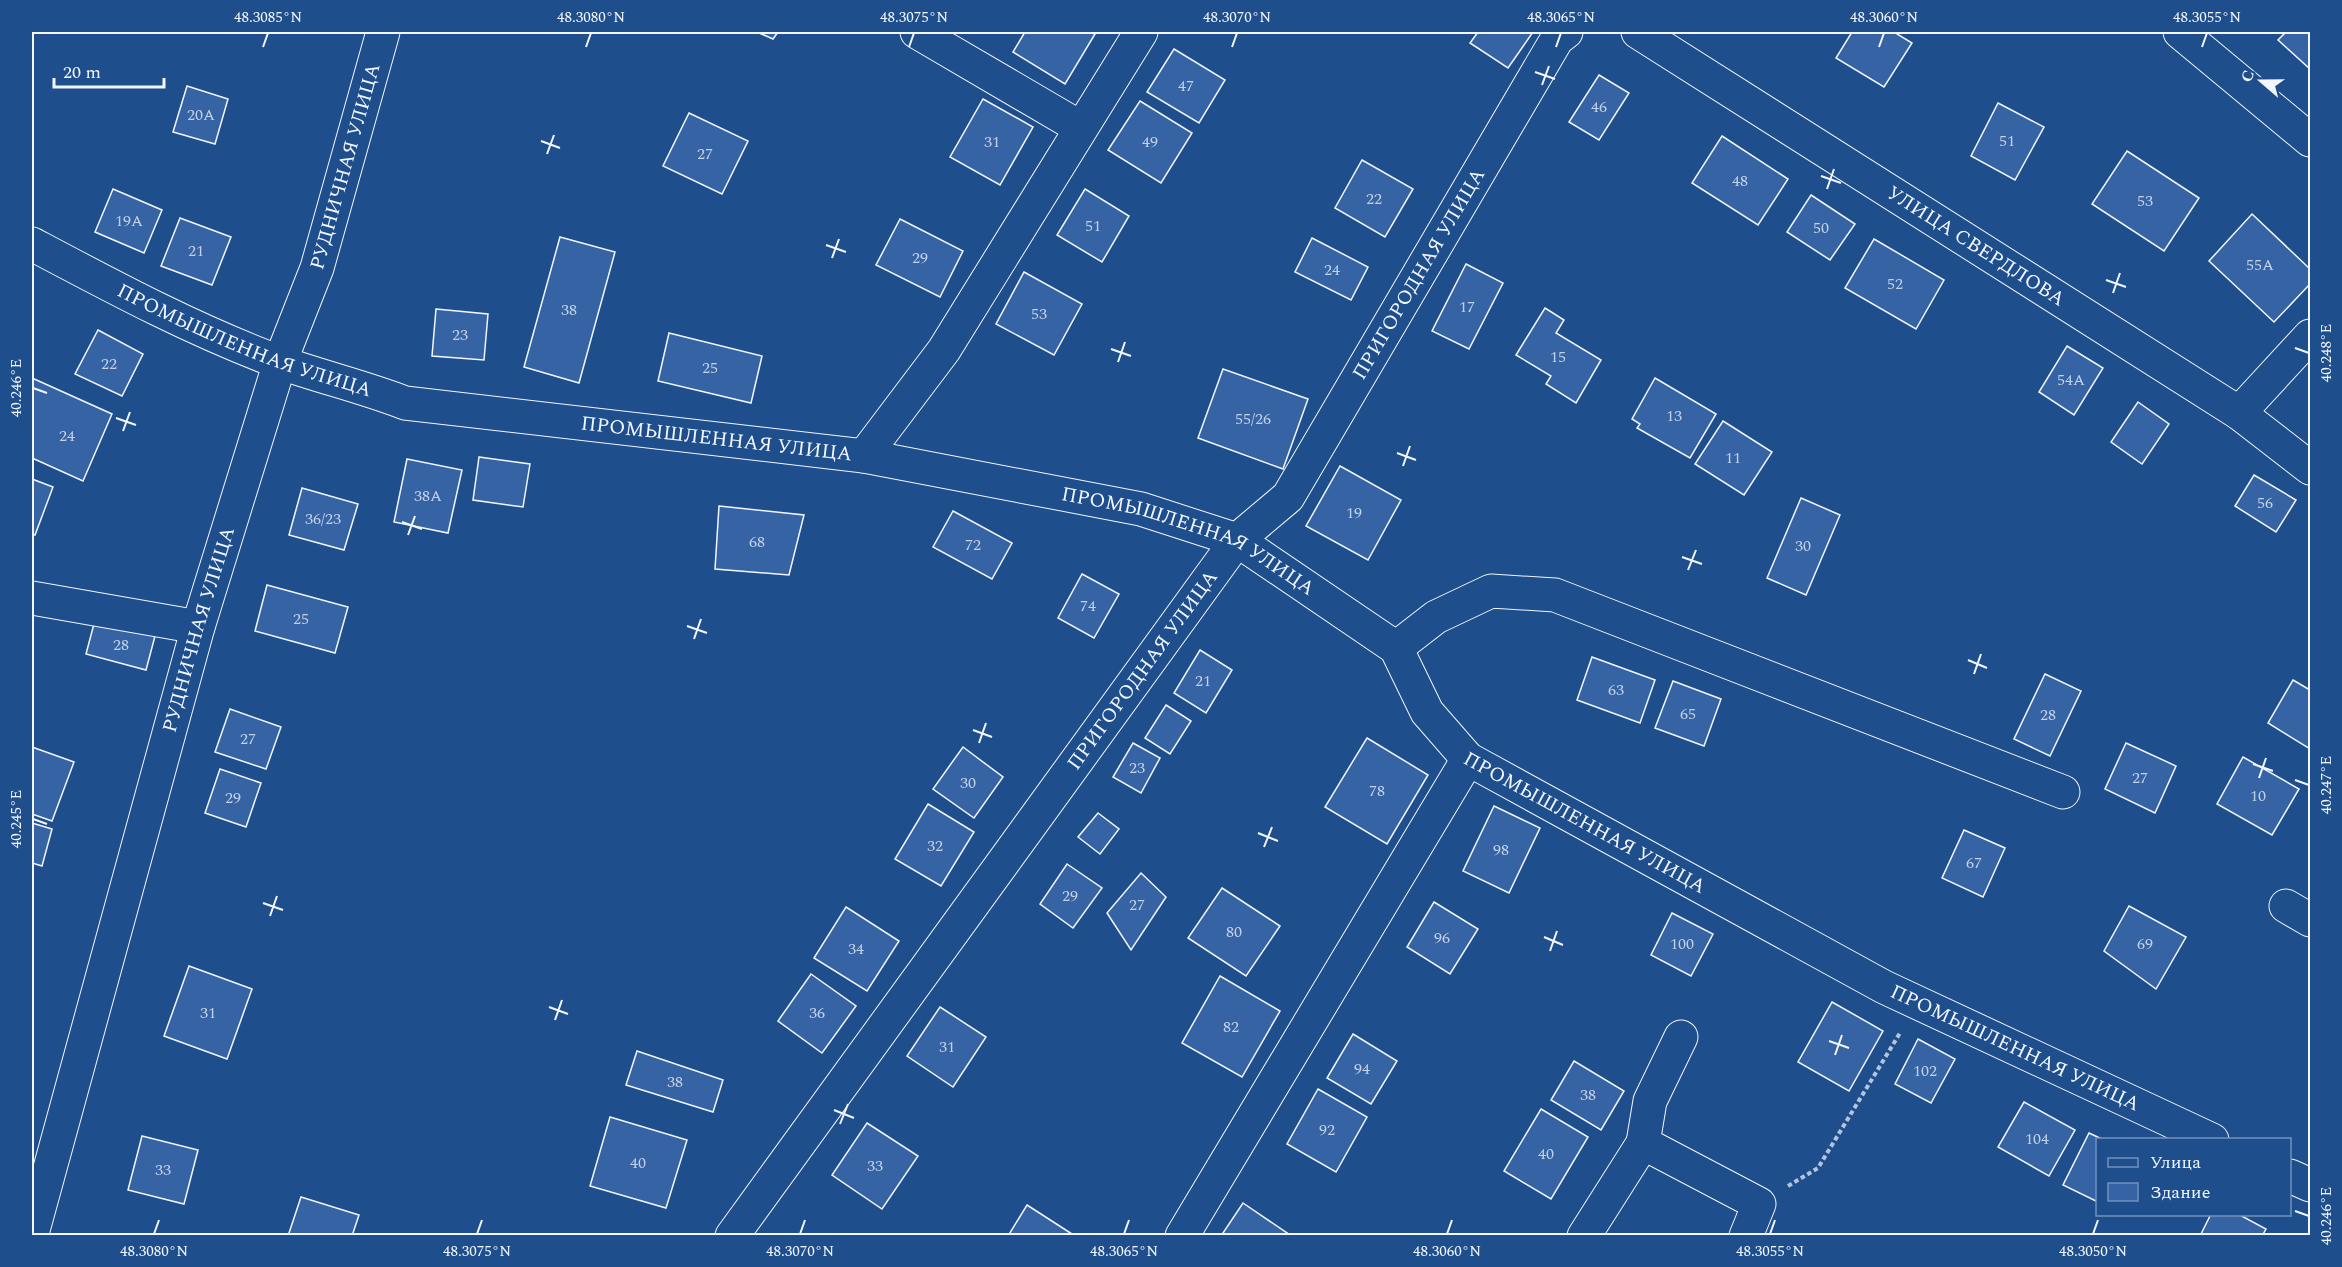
<svg xmlns="http://www.w3.org/2000/svg" width="2342" height="1267" viewBox="0 0 2342 1267" font-family="Spectral,serif">
  <style>
    .building { fill: #3563a3; stroke: #f2f6ff; stroke-width: 1.5 }
    .lines { fill: none; stroke-linecap: round; stroke-linejoin: round }
    .minor-casing { stroke: #f2f6ff; stroke-width: 35 }
    .path { stroke: #b3c4dc; stroke-width: 4; stroke-dasharray: 4.5 3; stroke-linecap: butt }
    .minor { stroke: #1f4e8c; stroke-width: 33 }
    .ticks { fill: none; stroke: #f2f6ff; stroke-width: 2 }
    .labels { text-anchor: middle; dominant-baseline: central; stroke-width: 4.5; stroke-linejoin: round; paint-order: stroke }
    .number-label { font-size: 16px; fill: #c3d1e8 }
    .street-label { font-size: 20px; fill: #f2f6ff; stroke: #1f4e8c }
    .neatline { fill: none; stroke: #f2f6ff; stroke-width: 2 }
    .ticks-label { font-size: 15px; text-anchor: middle; fill: #f2f6ff }
  </style>
  <rect width="100%" height="100%" fill="#1f4e8c"/>
  <g class="building">
    <path d="M 757,32 L 778,32 L 773,39 Z"/>
    <path d="M 1025,32 L 1091,32 L 1095,34 L 1065,84 L 1013,52 Z"/>
    <path d="M 1478,32 L 1533,32 L 1508,68 L 1470,43 Z"/>
    <path d="M 1852,32 L 1894,32 L 1912,43 L 1884,87 L 1836,58 Z"/>
    <path d="M 2286,32 L 2310,32 L 2310,69 L 2278,40 Z"/>
    <path d="M 1174,49 L 1225,80 L 1199,123 L 1147,92 Z"/>
    <path d="M 1599,75 L 1629,93 L 1599,140 L 1569,122 Z"/>
    <path d="M 187,86 L 228,99 L 215,144 L 173,132 Z"/>
    <path d="M 983,99 L 1033,127 L 1000,185 L 950,157 Z"/>
    <path d="M 1140,101 L 1192,133 L 1161,183 L 1108,150 Z"/>
    <path d="M 1998,103 L 2044,127 L 2015,180 L 1971,156 Z"/>
    <path d="M 689,113 L 748,141 L 722,194 L 663,166 Z"/>
    <path d="M 1722,136 L 1788,179 L 1758,225 L 1692,183 Z"/>
    <path d="M 2127,151 L 2199,198 L 2164,251 L 2092,204 Z"/>
    <path d="M 1362,160 L 1413,189 L 1385,237 L 1335,208 Z"/>
    <path d="M 113,189 L 162,210 L 144,253 L 95,232 Z"/>
    <path d="M 1085,189 L 1129,216 L 1102,262 L 1057,235 Z"/>
    <path d="M 1811,195 L 1855,224 L 1830,260 L 1787,232 Z"/>
    <path d="M 2252,214 L 2310,269 L 2310,284 L 2274,322 L 2209,261 Z"/>
    <path d="M 180,218 L 231,237 L 212,285 L 161,266 Z"/>
    <path d="M 900,219 L 963,251 L 940,297 L 876,265 Z"/>
    <path d="M 560,237 L 615,252 L 579,383 L 524,367 Z"/>
    <path d="M 1312,238 L 1368,267 L 1351,300 L 1295,272 Z"/>
    <path d="M 1874,239 L 1944,280 L 1916,329 L 1845,288 Z"/>
    <path d="M 1466,264 L 1503,283 L 1469,349 L 1432,331 Z"/>
    <path d="M 1024,272 L 1082,304 L 1054,355 L 996,324 Z"/>
    <path d="M 1545,308 L 1564,320 L 1556,333 L 1601,360 L 1576,403 L 1546,384 L 1551,376 L 1516,355 Z"/>
    <path d="M 436,309 L 488,314 L 484,360 L 432,356 Z"/>
    <path d="M 98,330 L 143,354 L 122,396 L 75,374 Z"/>
    <path d="M 669,333 L 762,356 L 751,403 L 658,381 Z"/>
    <path d="M 2067,346 L 2103,368 L 2074,415 L 2039,392 Z"/>
    <path d="M 1223,369 L 1308,399 L 1283,469 L 1198,438 Z"/>
    <path d="M 32,378 L 112,414 L 83,481 L 32,458 Z"/>
    <path d="M 1655,378 L 1716,414 L 1690,458 L 1637,428 L 1640,424 L 1632,419 Z"/>
    <path d="M 2138,402 L 2169,424 L 2142,464 L 2111,442 Z"/>
    <path d="M 1723,421 L 1772,452 L 1744,495 L 1695,464 Z"/>
    <path d="M 479,457 L 530,464 L 523,507 L 473,500 Z"/>
    <path d="M 407,459 L 462,470 L 448,533 L 394,522 Z"/>
    <path d="M 1340,466 L 1401,500 L 1368,560 L 1306,526 Z"/>
    <path d="M 2254,475 L 2296,500 L 2276,532 L 2235,506 Z"/>
    <path d="M 32,479 L 53,487 L 35,535 L 32,534 Z"/>
    <path d="M 302,488 L 358,504 L 344,550 L 289,535 Z"/>
    <path d="M 1801,498 L 1840,515 L 1806,595 L 1767,578 Z"/>
    <path d="M 719,506 L 804,515 L 789,575 L 715,569 Z"/>
    <path d="M 953,511 L 1012,543 L 992,579 L 933,547 Z"/>
    <path d="M 1082,574 L 1119,594 L 1094,638 L 1058,618 Z"/>
    <path d="M 267,585 L 348,607 L 335,653 L 255,631 Z"/>
    <path d="M 95,620 L 155,636 L 146,670 L 86,654 Z"/>
    <path d="M 1200,650 L 1232,670 L 1206,713 L 1174,693 Z"/>
    <path d="M 1592,657 L 1655,680 L 1640,723 L 1577,700 Z"/>
    <path d="M 2045,674 L 2081,691 L 2050,756 L 2014,739 Z"/>
    <path d="M 2293,680 L 2310,690 L 2310,749 L 2268,723 Z"/>
    <path d="M 1673,681 L 1721,699 L 1704,746 L 1655,728 Z"/>
    <path d="M 1166,705 L 1191,721 L 1170,754 L 1145,738 Z"/>
    <path d="M 230,709 L 281,727 L 266,769 L 215,752 Z"/>
    <path d="M 1367,738 L 1428,775 L 1387,844 L 1325,807 Z"/>
    <path d="M 1133,743 L 1160,758 L 1141,793 L 1113,777 Z"/>
    <path d="M 2126,743 L 2176,766 L 2155,813 L 2105,789 Z"/>
    <path d="M 32,747 L 74,762 L 52,821 L 32,814 Z"/>
    <path d="M 963,747 L 1003,777 L 974,818 L 933,789 Z"/>
    <path d="M 2243,757 L 2299,789 L 2272,835 L 2217,804 Z"/>
    <path d="M 220,769 L 261,783 L 246,827 L 205,813 Z"/>
    <path d="M 928,804 L 974,832 L 941,886 L 895,859 Z"/>
    <path d="M 1494,806 L 1540,828 L 1509,893 L 1463,871 Z"/>
    <path d="M 1098,813 L 1119,829 L 1100,854 L 1078,837 Z"/>
    <path d="M 32,823 L 52,829 L 42,866 L 32,863 Z"/>
    <path d="M 1964,830 L 2005,848 L 1983,897 L 1942,878 Z"/>
    <path d="M 1067,864 L 1102,888 L 1073,928 L 1040,904 Z"/>
    <path d="M 1141,873 L 1166,897 L 1131,950 L 1107,913 Z"/>
    <path d="M 1222,888 L 1280,926 L 1246,976 L 1188,938 Z"/>
    <path d="M 1434,902 L 1478,929 L 1450,974 L 1407,947 Z"/>
    <path d="M 2129,906 L 2186,937 L 2156,989 L 2104,951 Z"/>
    <path d="M 846,907 L 899,941 L 867,991 L 814,958 Z"/>
    <path d="M 1672,913 L 1713,934 L 1691,976 L 1651,955 Z"/>
    <path d="M 189,966 L 252,989 L 227,1059 L 164,1036 Z"/>
    <path d="M 811,974 L 856,1006 L 822,1053 L 778,1021 Z"/>
    <path d="M 1220,976 L 1280,1011 L 1242,1077 L 1182,1043 Z"/>
    <path d="M 1832,1002 L 1883,1031 L 1849,1091 L 1798,1062 Z"/>
    <path d="M 940,1007 L 986,1037 L 953,1087 L 907,1056 Z"/>
    <path d="M 1353,1034 L 1397,1061 L 1371,1104 L 1327,1078 Z"/>
    <path d="M 1918,1039 L 1955,1059 L 1931,1103 L 1895,1084 Z"/>
    <path d="M 637,1051 L 723,1080 L 713,1112 L 626,1085 Z"/>
    <path d="M 1574,1061 L 1624,1091 L 1601,1130 L 1551,1100 Z"/>
    <path d="M 1318,1089 L 1367,1117 L 1336,1172 L 1287,1144 Z"/>
    <path d="M 2024,1102 L 2075,1130 L 2049,1176 L 1998,1147 Z"/>
    <path d="M 1541,1109 L 1588,1137 L 1551,1199 L 1504,1171 Z"/>
    <path d="M 610,1117 L 687,1140 L 666,1208 L 590,1186 Z"/>
    <path d="M 867,1123 L 918,1156 L 882,1209 L 832,1175 Z"/>
    <path d="M 2089,1133 L 2104,1140 L 2098,1140 L 2098,1202 L 2063,1185 Z"/>
    <path d="M 142,1136 L 198,1150 L 184,1204 L 128,1190 Z"/>
    <path d="M 301,1197 L 359,1215 L 352,1236 L 288,1236 Z"/>
    <path d="M 1243,1203 L 1290,1235 L 1290,1236 L 1221,1236 Z"/>
    <path d="M 1027,1205 L 1072,1234 L 1072,1236 L 1008,1236 Z"/>
    <path d="M 2211,1214 L 2238,1214 L 2266,1229 L 2262,1236 L 2200,1236 Z"/>
  </g>
  <g class="lines">
    <g class="minor-casing">
      <g id="minor">
        <path d="M 917,32 L 1081,128"/>
        <path id="s1" d="M 1638,32 L 2239,413 L 2310,468"/>
        <path d="M 2180,32 L 2310,140"/>
        <path id="s2" d="M 32,244 C 113,287 193,330 279,362 C 321,377 364,387 405,403 L 864,456 L 1141,509 L 1237,540 L 1396,648 L 1427,712 L 1468,759 L 1884,987 L 2212,1140"/>
        <path d="M 2239,413 L 2310,336"/>
        <path d="M 864,456 L 944,350 L 1141,32"/>
        <path d="M 32,598 L 198,627"/>
        <path d="M 1396,648 L 1436,617 L 1491,591 L 1555,595 L 2063,792"/>
        <path d="M 2286,906 L 2310,920"/>
        <path d="M 1681,1037 L 1650,1101 L 1643,1143 L 1759,1204 L 1746,1236"/>
        <path d="M 2290,1176 L 2310,1185"/>
        <path id="s3" d="M 32,1234 L 198,627 L 280,362 L 317,268 L 383,32"/>
        <path id="s4" d="M 732,1236 L 1237,540 L 1288,497 L 1557,39 L 1566,32"/>
        <path d="M 1182,1236 L 1468,759"/>
        <path d="M 1584,1236 L 1643,1143"/>
      </g>
    </g>
    <path class="path" d="M 1788,1186 L 1818,1168 L 1900,1033"/>
    <use href="#minor" class="minor"/>
  </g>
  <path class="ticks" d="M 263,47 L 268,33M 586,47 L 591,33M 909,47 L 914,33M 1232,47 L 1237,33M 1556,47 L 1561,33M 1879,47 L 1884,33M 2202,47 L 2207,33M 1535,72 L 1555,79M 1542,85 L 1549,66M 541,141 L 560,148M 547,154 L 554,135M 1821,176 L 1841,183M 1827,189 L 1834,169M 826,245 L 846,252M 832,258 L 839,239M 2106,280 L 2126,287M 2113,293 L 2120,273M 2295,348 L 2309,353M 1111,349 L 1131,356M 1118,362 L 1125,342M 33,388 L 47,393M 116,418 L 136,425M 123,431 L 130,412M 1397,453 L 1416,460M 1403,466 L 1410,446M 402,522 L 422,529M 408,535 L 415,516M 1682,557 L 1702,564M 1688,570 L 1696,550M 687,626 L 707,633M 694,639 L 701,619M 1968,660 L 1987,668M 1974,674 L 1981,654M 973,730 L 992,737M 979,743 L 986,723M 2253,764 L 2273,771M 2259,778 L 2266,758M 2295,780 L 2309,785M 33,819 L 47,824M 1258,833 L 1278,841M 1264,847 L 1272,827M 263,903 L 283,910M 270,916 L 277,896M 1544,937 L 1563,945M 1550,951 L 1557,931M 549,1007 L 568,1014M 555,1020 L 562,1000M 1829,1041 L 1849,1048M 1835,1055 L 1842,1035M 834,1110 L 854,1118M 840,1124 L 848,1104M 2295,1211 L 2309,1216M 154,1234 L 159,1220M 477,1234 L 482,1220M 800,1234 L 805,1220M 1124,1234 L 1129,1220M 1447,1234 L 1452,1220M 1770,1234 L 1775,1220M 2093,1234 L 2098,1220"/>
  <g class="labels">
    <g class="number-label">
      <text x="1186" y="86">47</text>
      <text x="1599" y="107">46</text>
      <text x="201" y="115">20А</text>
      <text x="2007" y="141">51</text>
      <text x="992" y="142">31</text>
      <text x="1150" y="142">49</text>
      <text x="705" y="154">27</text>
      <text x="1740" y="181">48</text>
      <text x="1374" y="199">22</text>
      <text x="2145" y="201">53</text>
      <text x="129" y="221">19А</text>
      <text x="1093" y="226">51</text>
      <text x="1821" y="228">50</text>
      <text x="196" y="251">21</text>
      <text x="920" y="258">29</text>
      <text x="2260" y="265">55А</text>
      <text x="1332" y="270">24</text>
      <text x="1895" y="284">52</text>
      <text x="1467" y="307">17</text>
      <text x="569" y="310">38</text>
      <text x="1039" y="314">53</text>
      <text x="460" y="335">23</text>
      <text x="1558" y="357">15</text>
      <text x="109" y="364">22</text>
      <text x="710" y="368">25</text>
      <text x="2071" y="380">54А</text>
      <text x="1674" y="416">13</text>
      <text x="1253" y="419">55/26</text>
      <text x="67" y="436">24</text>
      <text x="1733" y="458">11</text>
      <text x="428" y="496">38А</text>
      <text x="2265" y="503">56</text>
      <text x="1354" y="513">19</text>
      <text x="323" y="519">36/23</text>
      <text x="757" y="542">68</text>
      <text x="973" y="545">72</text>
      <text x="1803" y="546">30</text>
      <text x="1088" y="606">74</text>
      <text x="301" y="619">25</text>
      <text x="121" y="645">28</text>
      <text x="1203" y="681">21</text>
      <text x="1616" y="690">63</text>
      <text x="1688" y="714">65</text>
      <text x="2048" y="715">28</text>
      <text x="248" y="739">27</text>
      <text x="1137" y="768">23</text>
      <text x="2140" y="778">27</text>
      <text x="968" y="783">30</text>
      <text x="1377" y="791">78</text>
      <text x="2258" y="796">10</text>
      <text x="233" y="798">29</text>
      <text x="935" y="846">32</text>
      <text x="1501" y="850">98</text>
      <text x="1974" y="863">67</text>
      <text x="1070" y="896">29</text>
      <text x="1137" y="905">27</text>
      <text x="1234" y="932">80</text>
      <text x="1442" y="938">96</text>
      <text x="1682" y="944">100</text>
      <text x="2145" y="944">69</text>
      <text x="856" y="949">34</text>
      <text x="208" y="1013">31</text>
      <text x="817" y="1013">36</text>
      <text x="1231" y="1027">82</text>
      <text x="947" y="1047">31</text>
      <text x="1362" y="1069">94</text>
      <text x="1925" y="1071">102</text>
      <text x="675" y="1082">38</text>
      <text x="1588" y="1095">38</text>
      <text x="1327" y="1130">92</text>
      <text x="2037" y="1139">104</text>
      <text x="1546" y="1154">40</text>
      <text x="638" y="1163">40</text>
      <text x="875" y="1166">33</text>
      <text x="163" y="1170">33</text>
    </g>
    <g class="street-label">
      <text stroke="none"><textPath href="#s3" startOffset="1113">РУДНИЧНАЯ УЛИЦА</textPath></text>
      <text stroke="none"><textPath href="#s1" startOffset="400">УЛИЦА СВЕРДЛОВА</textPath></text>
      <text stroke="none"><textPath href="#s4" startOffset="1185">ПРИГОРОДНАЯ УЛИЦА</textPath></text>
      <text stroke="none"><textPath href="#s2" startOffset="234">ПРОМЫШЛЕННАЯ УЛИЦА</textPath></text>
      <text stroke="none"><textPath href="#s2" startOffset="720">ПРОМЫШЛЕННАЯ УЛИЦА</textPath></text>
      <text stroke="none"><textPath href="#s2" startOffset="1206">ПРОМЫШЛЕННАЯ УЛИЦА</textPath></text>
      <text stroke="none"><textPath href="#s3" startOffset="627">РУДНИЧНАЯ УЛИЦА</textPath></text>
      <text stroke="none"><textPath href="#s4" startOffset="699">ПРИГОРОДНАЯ УЛИЦА</textPath></text>
      <text stroke="none"><textPath href="#s2" startOffset="1710">ПРОМЫШЛЕННАЯ УЛИЦА</textPath></text>
      <text stroke="none"><textPath href="#s2" startOffset="2196">ПРОМЫШЛЕННАЯ УЛИЦА</textPath></text>
    </g>
  </g>
  <rect width="2342" height="1267" fill="none" stroke="#1f4e8c" stroke-width="66"/>
  <rect x="2096" y="1138" width="195" height="78" fill="#1f4e8c" stroke="#7391ba" stroke-width="1.5"/>
  <rect x="2108" y="1158" width="30" height="9" fill="#1f4e8c" stroke="#7391ba" stroke-width="1.5"/>
  <text x="2150" y="1168" font-size="18" fill="#f2f6ff">Улица</text>
  <rect x="2108" y="1183" width="30" height="18" fill="#3563a3" stroke="#7391ba" stroke-width="1.5"/>
  <text x="2150" y="1198" font-size="18" fill="#f2f6ff">Здание</text>
  <g transform="translate(2261 81) rotate(290)" stroke="#1f4e8c" stroke-width="4.5" paint-order="stroke">
  <path d="M0-4.5L10 22L0 15L-10 22Z" fill="#f2f6ff"/>
  <text y="-9" font-size="16" font-weight="bold" text-anchor="middle" fill="#f2f6ff">С</text>
  </g>
  <path d="M54 78v9h110v-9" fill="none" stroke="#f2f6ff" stroke-width="3"/>
  <text x="63" y="78" font-size="18" fill="#f2f6ff" stroke="#1f4e8c" stroke-width="4.5" paint-order="stroke">20 m</text>
  <rect x="33" y="33" width="2276" height="1201" class="neatline"/>
  <g class="ticks-label">
    <text x="268" y="22">48.3085°N</text>
    <text x="591" y="22">48.3080°N</text>
    <text x="914" y="22">48.3075°N</text>
    <text x="1237" y="22">48.3070°N</text>
    <text x="1561" y="22">48.3065°N</text>
    <text x="1884" y="22">48.3060°N</text>
    <text x="2207" y="22">48.3055°N</text>
    <text transform="translate(2326 353) rotate(-90)" y="5">40.248°E</text>
    <text transform="translate(16 388) rotate(-90)" y="5">40.246°E</text>
    <text transform="translate(2326 785) rotate(-90)" y="5">40.247°E</text>
    <text transform="translate(16 819) rotate(-90)" y="5">40.245°E</text>
    <text transform="translate(2326 1216) rotate(-90)" y="5">40.246°E</text>
    <text x="154" y="1256">48.3080°N</text>
    <text x="477" y="1256">48.3075°N</text>
    <text x="800" y="1256">48.3070°N</text>
    <text x="1124" y="1256">48.3065°N</text>
    <text x="1447" y="1256">48.3060°N</text>
    <text x="1770" y="1256">48.3055°N</text>
    <text x="2093" y="1256">48.3050°N</text>
  </g>
</svg>
